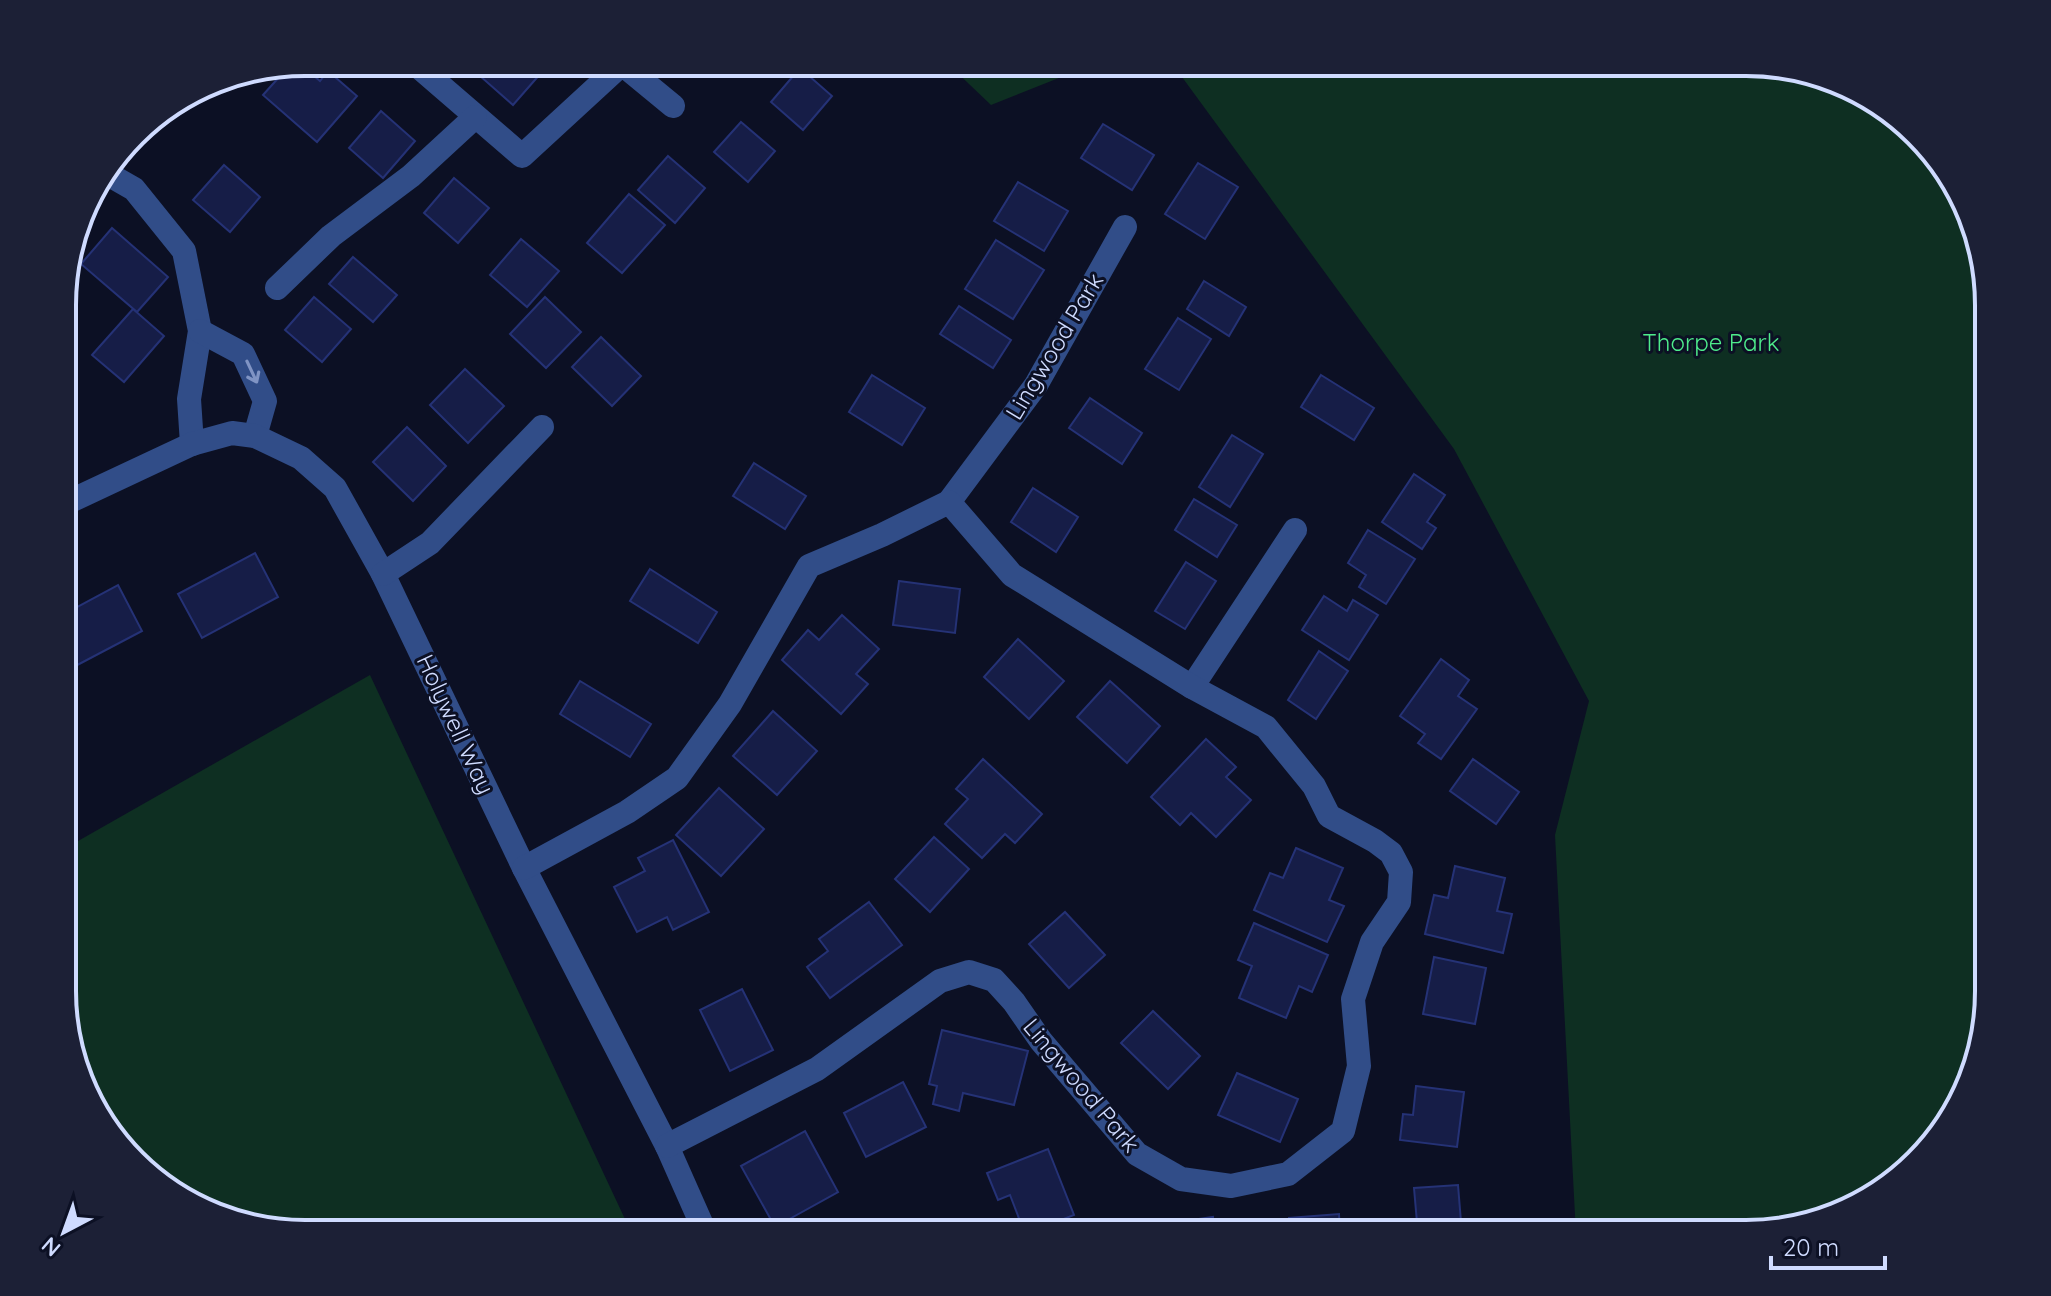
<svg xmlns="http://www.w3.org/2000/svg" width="2051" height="1296" viewBox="0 0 2051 1296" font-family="Quicksand,sans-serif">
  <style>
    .green { fill: #0e2f22 }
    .building { fill: #161d47; stroke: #253276; stroke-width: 2 }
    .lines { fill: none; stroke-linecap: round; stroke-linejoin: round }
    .minor { stroke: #314d88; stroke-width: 24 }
    .oneway { stroke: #8094c4 }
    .labels { text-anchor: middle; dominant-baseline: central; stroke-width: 6; stroke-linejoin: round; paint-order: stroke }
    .park-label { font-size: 24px; fill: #4eec8b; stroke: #0c1024 }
    .street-label { font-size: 24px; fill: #cfdbff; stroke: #0c1024 }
    .rim { fill: none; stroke: #cfdbff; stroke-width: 4 }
  </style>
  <rect width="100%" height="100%" fill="#0c1024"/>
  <g class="green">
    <path d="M 946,62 L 1099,62 L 991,105 Z"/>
    <path d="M 1171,62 L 1747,62 L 1809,70 L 1881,103 L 1956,183 L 1988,288 L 1989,1007 L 1948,1126 L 1868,1201 L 1762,1233 L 1576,1234 L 1555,835 L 1589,701 L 1454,449 Z"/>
    <path d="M 370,675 L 632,1234 L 304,1234 L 242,1226 L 170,1193 L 95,1113 L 64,1022 L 64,849 Z"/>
  </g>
  <g class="building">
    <path d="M 492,62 L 528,62 L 541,73 L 513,105 L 480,76 Z"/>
    <path d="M 299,63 L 320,81 L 328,71 L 357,96 L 317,142 L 263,95 L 290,65 Z"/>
    <path d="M 800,68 L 832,96 L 803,130 L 771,102 Z"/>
    <path d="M 381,111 L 415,141 L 383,178 L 349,148 Z"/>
    <path d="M 741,122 L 775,151 L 748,182 L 714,152 Z"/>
    <path d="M 1103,124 L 1154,155 L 1132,190 L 1081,158 Z"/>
    <path d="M 668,156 L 705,188 L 675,223 L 638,190 Z"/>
    <path d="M 1198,163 L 1238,187 L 1205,239 L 1165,214 Z"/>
    <path d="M 224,165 L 260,197 L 230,232 L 193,200 Z"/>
    <path d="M 454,178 L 489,208 L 458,243 L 424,213 Z"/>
    <path d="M 1018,182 L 1068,211 L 1044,251 L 994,221 Z"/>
    <path d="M 629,194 L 665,225 L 622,273 L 587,243 Z"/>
    <path d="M 112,228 L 168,277 L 137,312 L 81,264 Z"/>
    <path d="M 521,239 L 559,271 L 527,307 L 490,275 Z"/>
    <path d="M 996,240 L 1044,270 L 1013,319 L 965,289 Z"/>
    <path d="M 353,257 L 397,295 L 373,322 L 329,284 Z"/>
    <path d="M 1204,281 L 1246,307 L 1229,336 L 1187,309 Z"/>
    <path d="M 314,297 L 351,329 L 322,362 L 285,330 Z"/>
    <path d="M 545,297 L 581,332 L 546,368 L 510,334 Z"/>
    <path d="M 959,306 L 1011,340 L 993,368 L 940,334 Z"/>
    <path d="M 133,309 L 164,336 L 124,382 L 92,355 Z"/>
    <path d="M 1178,318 L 1211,339 L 1179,390 L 1145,369 Z"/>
    <path d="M 64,335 L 76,346 L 64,359 Z"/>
    <path d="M 601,337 L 641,376 L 612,406 L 572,367 Z"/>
    <path d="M 465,369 L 504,406 L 468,443 L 430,405 Z"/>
    <path d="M 872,375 L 925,408 L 902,445 L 849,412 Z"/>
    <path d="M 1321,375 L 1374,408 L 1354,440 L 1301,407 Z"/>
    <path d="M 1090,398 L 1142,433 L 1122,464 L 1069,428 Z"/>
    <path d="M 407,427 L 446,466 L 413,501 L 373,462 Z"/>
    <path d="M 1232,435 L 1263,454 L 1230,507 L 1199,487 Z"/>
    <path d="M 754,463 L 806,496 L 785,529 L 733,496 Z"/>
    <path d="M 1414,474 L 1445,495 L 1427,522 L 1436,528 L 1422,549 L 1382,522 Z"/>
    <path d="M 1033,488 L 1078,517 L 1056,552 L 1011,522 Z"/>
    <path d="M 1194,499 L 1237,525 L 1217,557 L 1175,530 Z"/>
    <path d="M 1368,530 L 1415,559 L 1386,604 L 1359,587 L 1366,575 L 1348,563 Z"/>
    <path d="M 255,553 L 278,597 L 202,638 L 178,594 Z"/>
    <path d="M 1186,562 L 1216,581 L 1185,629 L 1155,611 Z"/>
    <path d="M 650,569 L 717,612 L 698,643 L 630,601 Z"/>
    <path d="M 899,581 L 960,589 L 955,633 L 893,625 Z"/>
    <path d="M 118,585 L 142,631 L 64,672 L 64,614 Z"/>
    <path d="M 1324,596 L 1347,611 L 1353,600 L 1378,615 L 1349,660 L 1302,630 Z"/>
    <path d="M 842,615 L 879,649 L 856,674 L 868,684 L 841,714 L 782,660 L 808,630 L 819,640 Z"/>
    <path d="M 1018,639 L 1064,681 L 1029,719 L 984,677 Z"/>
    <path d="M 1319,651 L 1348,671 L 1316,719 L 1288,700 Z"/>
    <path d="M 1441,659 L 1469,680 L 1458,696 L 1477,709 L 1441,759 L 1418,743 L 1425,734 L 1400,716 Z"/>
    <path d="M 580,681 L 651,724 L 630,757 L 560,714 Z"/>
    <path d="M 1110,681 L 1160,726 L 1127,763 L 1077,717 Z"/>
    <path d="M 773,711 L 817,751 L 777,795 L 733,756 Z"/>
    <path d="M 1206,739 L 1236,767 L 1226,777 L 1251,800 L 1216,837 L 1191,813 L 1180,825 L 1151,797 Z"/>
    <path d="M 983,759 L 1042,814 L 1015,843 L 1005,834 L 982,858 L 945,824 L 968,799 L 956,789 Z"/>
    <path d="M 1473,759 L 1519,792 L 1496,824 L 1450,791 Z"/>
    <path d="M 719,788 L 764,829 L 721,876 L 676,835 Z"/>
    <path d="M 934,837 L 969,869 L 930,912 L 895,879 Z"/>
    <path d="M 673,840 L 709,912 L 673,930 L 667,917 L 637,932 L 614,887 L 645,871 L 638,858 Z"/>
    <path d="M 1296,848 L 1343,868 L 1329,900 L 1344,906 L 1327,942 L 1254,910 L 1270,873 L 1283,878 Z"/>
    <path d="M 1455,866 L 1505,878 L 1497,911 L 1512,914 L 1503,953 L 1425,934 L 1434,895 L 1448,898 Z"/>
    <path d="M 869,902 L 902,945 L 830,998 L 807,967 L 828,951 L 819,939 Z"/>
    <path d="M 1065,912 L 1105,955 L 1069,988 L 1029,944 Z"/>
    <path d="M 1254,923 L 1328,955 L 1312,992 L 1299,986 L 1286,1018 L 1239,998 L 1252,966 L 1238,960 Z"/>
    <path d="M 1434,957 L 1486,968 L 1475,1024 L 1423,1014 Z"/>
    <path d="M 742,989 L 773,1050 L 730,1071 L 700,1010 Z"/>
    <path d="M 1153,1011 L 1200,1056 L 1168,1089 L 1121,1043 Z"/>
    <path d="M 942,1030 L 1028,1051 L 1014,1105 L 963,1093 L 959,1111 L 933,1104 L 937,1086 L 929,1084 Z"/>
    <path d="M 1237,1073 L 1298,1099 L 1280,1142 L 1218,1115 Z"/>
    <path d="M 903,1082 L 926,1127 L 866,1157 L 844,1113 Z"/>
    <path d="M 1416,1086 L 1464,1092 L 1457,1147 L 1400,1140 L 1403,1114 L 1413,1115 Z"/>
    <path d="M 805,1131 L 838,1192 L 775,1227 L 741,1166 Z"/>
    <path d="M 1048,1149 L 1074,1215 L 1025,1234 L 1010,1195 L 998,1200 L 987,1173 Z"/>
    <path d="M 1458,1185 L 1461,1222 L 1488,1220 L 1489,1234 L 1418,1234 L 1414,1188 Z"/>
    <path d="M 1339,1214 L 1340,1234 L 1263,1234 L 1263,1225 L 1289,1223 L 1289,1218 Z"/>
    <path d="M 1213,1217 L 1215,1234 L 1144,1234 L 1143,1227 Z"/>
  </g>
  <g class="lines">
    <g class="minor">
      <path d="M 413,62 L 522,156 L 622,64 L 673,106"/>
      <path d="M 106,173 L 134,189 L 184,251 L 200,331 L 189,399 L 192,444"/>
      <path d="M 277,288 L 331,236 L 411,176 L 475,117"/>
      <path d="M 200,331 L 243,354 L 265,401 L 255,436"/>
      <path d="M 949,502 L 1036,385 L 1125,227"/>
      <path d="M 64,504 L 192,444 L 232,433 L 255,436 L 301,458 L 335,488 L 383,574 L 524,868 L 667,1146 L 706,1234"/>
      <path d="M 383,574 L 430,543 L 542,427"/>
      <path d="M 1192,687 L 1295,530"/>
      <path d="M 524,868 L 627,812 L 677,778 L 730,704 L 809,566 L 882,535 L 949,502 L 1012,575 L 1192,687 L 1266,727 L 1314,786 L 1329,816 L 1375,841 L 1391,853 L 1401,872 L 1399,902 L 1372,942 L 1353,999 L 1359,1066 L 1343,1131 L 1288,1174 L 1231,1186 L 1181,1179 L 1137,1154 L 1041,1041 L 1014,1002 L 994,980 L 969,972 L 940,981 L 817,1069 L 667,1146"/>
    </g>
  </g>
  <defs><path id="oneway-shaft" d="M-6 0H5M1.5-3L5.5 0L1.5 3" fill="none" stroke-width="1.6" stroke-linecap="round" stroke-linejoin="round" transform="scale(2)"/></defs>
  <use class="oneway" href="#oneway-shaft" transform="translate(252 372) rotate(65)"/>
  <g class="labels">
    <g class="park-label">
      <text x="1711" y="342">Thorpe Park</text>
    </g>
    <g class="street-label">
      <text transform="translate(1054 346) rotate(-59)">Lingwood Park</text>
      <text transform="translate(456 724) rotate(65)">Holywell Way</text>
      <text transform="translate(1082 1085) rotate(50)">Lingwood Park</text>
    </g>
  </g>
  <path d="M0 0H2051V1296H0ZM305 76H1746A229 229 0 0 1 1975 305V991A229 229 0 0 1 1746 1220H305A229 229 0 0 1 76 991V305A229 229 0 0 1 305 76Z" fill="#1c2036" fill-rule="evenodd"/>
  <path class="rim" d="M305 76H1746A229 229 0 0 1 1975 305V991A229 229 0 0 1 1746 1220H305A229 229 0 0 1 76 991V305A229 229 0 0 1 305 76Z"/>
  <g transform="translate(64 1232) rotate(221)" stroke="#0c1024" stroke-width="6" paint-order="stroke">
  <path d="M0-6L14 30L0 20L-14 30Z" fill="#cfdbff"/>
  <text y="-12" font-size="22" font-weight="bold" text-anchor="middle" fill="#cfdbff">N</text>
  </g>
  <path d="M1771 1256v12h114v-12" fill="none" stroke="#cfdbff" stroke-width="4"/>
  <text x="1783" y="1256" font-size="24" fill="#cfdbff" stroke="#0c1024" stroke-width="6" paint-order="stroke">20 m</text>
</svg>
